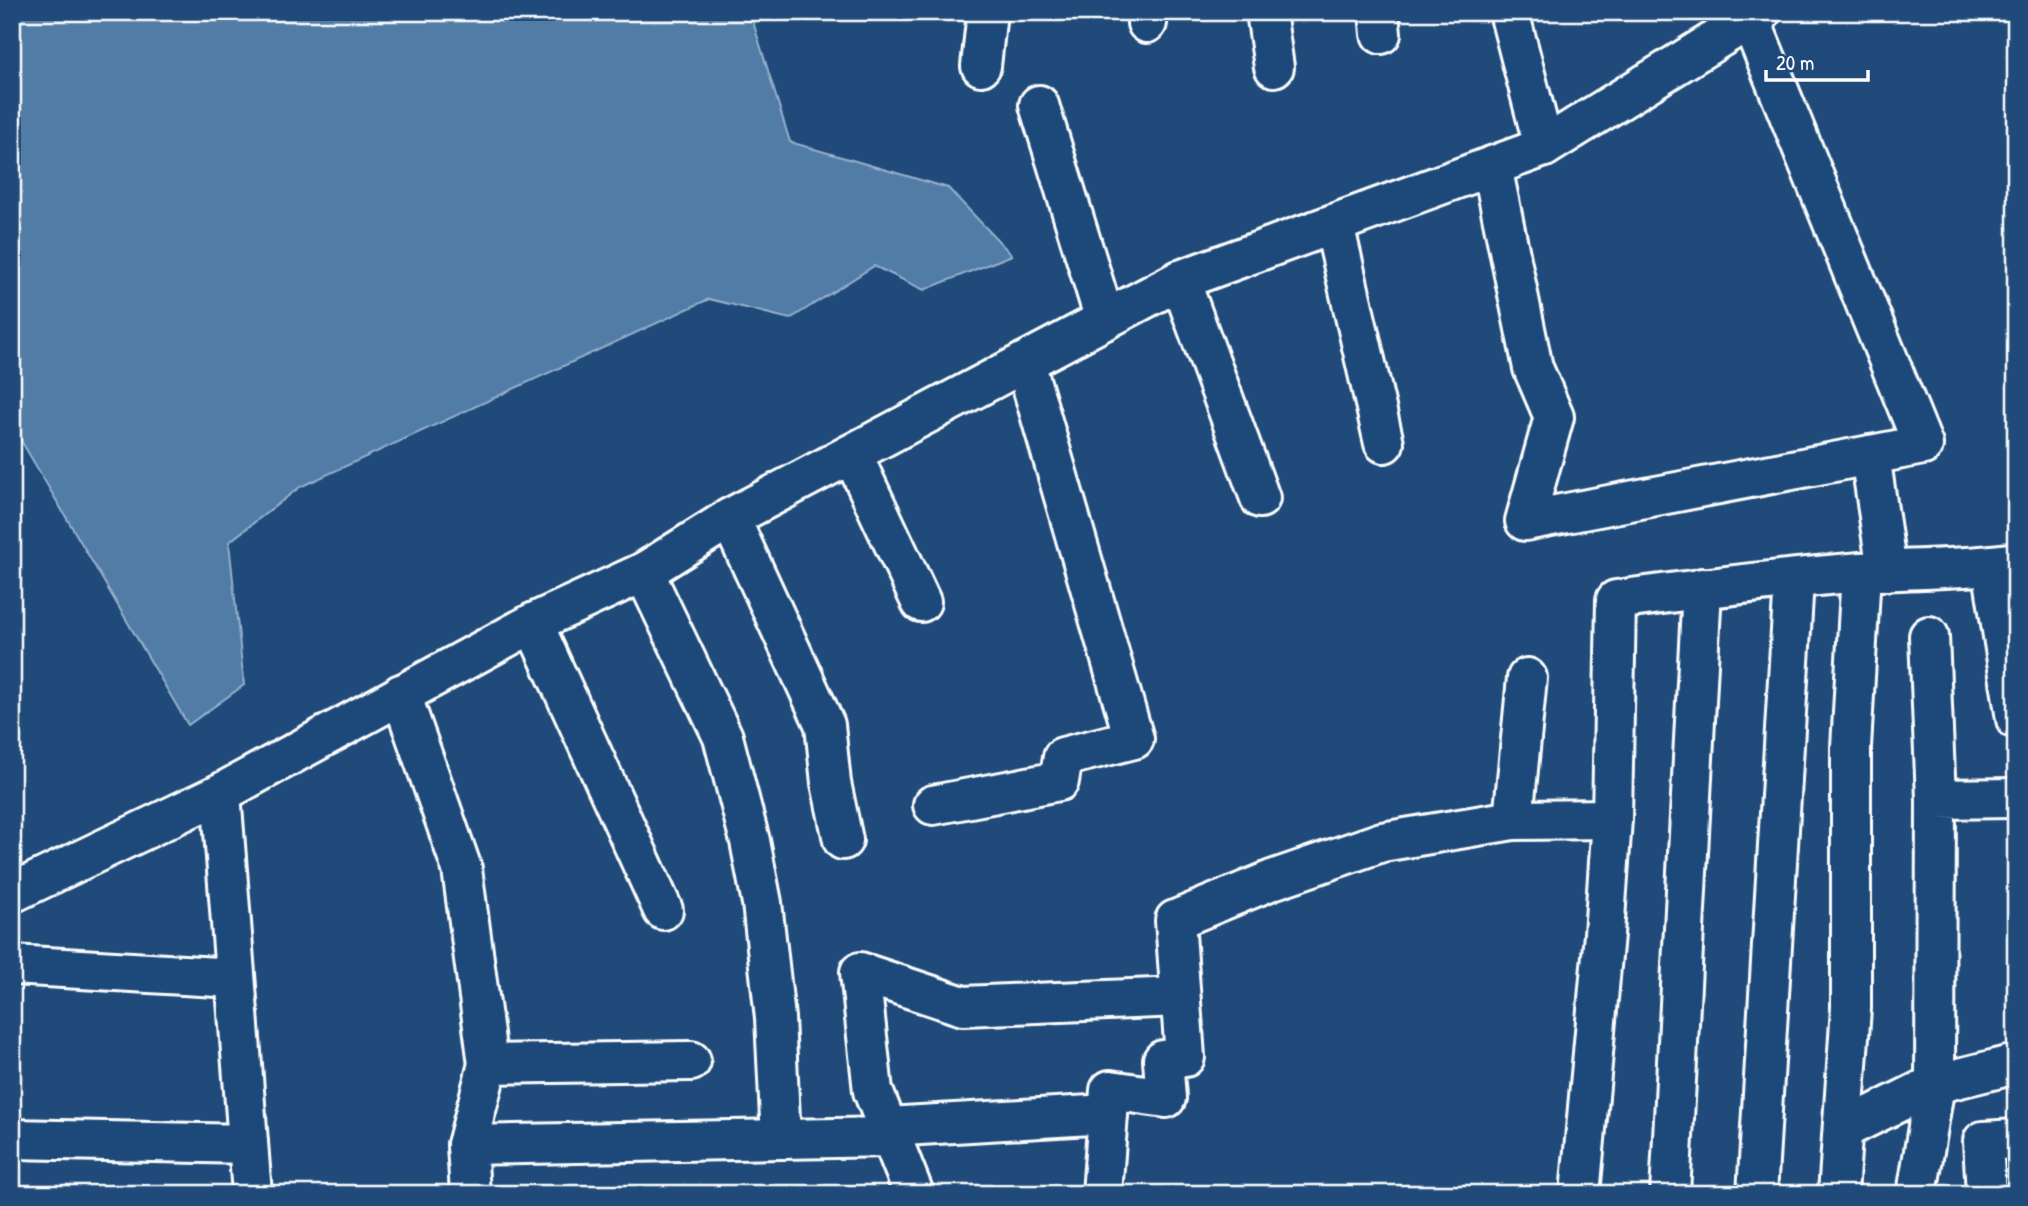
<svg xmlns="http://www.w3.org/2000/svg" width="2028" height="1206" viewBox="0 0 2028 1206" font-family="'Patrick Hand',sans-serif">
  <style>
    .water { fill: #517ba6; stroke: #97b0ca; stroke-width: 2 }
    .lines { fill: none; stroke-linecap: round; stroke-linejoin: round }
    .minor-casing { stroke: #fff; stroke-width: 44 }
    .tertiary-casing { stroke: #fff; stroke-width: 44 }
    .minor { stroke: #1f4a7a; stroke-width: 38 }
    .tertiary { stroke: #1f4a7a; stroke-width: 38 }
  </style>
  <rect width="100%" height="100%" fill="#1f4a7a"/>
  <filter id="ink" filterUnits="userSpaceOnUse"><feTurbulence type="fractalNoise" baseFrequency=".0143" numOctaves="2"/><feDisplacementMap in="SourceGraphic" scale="14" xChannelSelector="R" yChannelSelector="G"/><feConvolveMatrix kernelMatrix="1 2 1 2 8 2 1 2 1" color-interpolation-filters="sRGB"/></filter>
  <g filter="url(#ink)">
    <path class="water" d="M 12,12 L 750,12 L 790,142 L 948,188 L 1012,255 L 924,290 L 874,266 L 790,319 L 709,299 L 300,487 L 229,542 L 244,685 L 188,725 L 12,425 Z"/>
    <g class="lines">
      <g class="minor-casing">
        <g id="minor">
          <path d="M 1266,12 L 1274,67"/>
          <path d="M 1379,12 L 1381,34"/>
          <path d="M 1509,12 L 1544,147"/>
          <path d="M 1147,23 L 1148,12"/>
          <path d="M 981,66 L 987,12"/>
          <path d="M 1039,105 L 1105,320"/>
          <path d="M 1492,166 L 1533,368 L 1554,417 L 1525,521 L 1923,445 L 1750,19"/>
          <path d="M 1334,224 L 1384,443"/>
          <path d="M 1180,280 L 1260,498"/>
          <path d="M 852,454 L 921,602"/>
          <path d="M 1870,455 L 1887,571"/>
          <path d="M 730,518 L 825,725 L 831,783 L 843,840"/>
          <path d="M 1992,566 L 2016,719"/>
          <path d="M 644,572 L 723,737 L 750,841 L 762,903 L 775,1018 L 781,1139"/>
          <path d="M 533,623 L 663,910"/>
          <path d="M 1929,636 L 1936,799"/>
          <path d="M 401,694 L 462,869 L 488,1064 L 691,1061"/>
          <path d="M 221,793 L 252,1194"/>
          <path d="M 933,805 L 1059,781 L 1063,757 L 1134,739 L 1025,362"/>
          <path d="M 1513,820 L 1527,678"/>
          <path d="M 12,965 L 235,978"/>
          <path d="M 887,1127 L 1108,1114 L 1110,1090 L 1166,1098 L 1163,1060 L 1185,1057 L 1175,920 L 1272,880 L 1382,842 L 1513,820 L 1612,819"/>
          <path d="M 1844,1129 L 1935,1084 L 2016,1064"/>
          <path d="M 12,1139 L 248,1144"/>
          <path d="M 467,1145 L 488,1064"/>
          <path d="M 470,1194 L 467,1145 L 891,1137"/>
          <path d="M 914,1194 L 873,1091 L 860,972 L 963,1006 L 1180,997"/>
          <path d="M 1102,1194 L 1108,1114"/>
          <path d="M 1580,1194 L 1604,934 L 1612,819 L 1616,600 C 1697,589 1779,579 1861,572 C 1912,568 1964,570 2016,562"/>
          <path d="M 1670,1194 L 1702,588"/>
          <path d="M 1757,1194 L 1794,580"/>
          <path d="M 1838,1194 L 1851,1008 L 1851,747 L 1861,572"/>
          <path d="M 1917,1194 L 1935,1084 L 1936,799 L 2016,798"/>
          <path d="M 1986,1194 L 1983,1141 L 2016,1139"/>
        </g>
      </g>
      <g class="tertiary-casing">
        <path id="tertiary" d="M 12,893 L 221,793 L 533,623 L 644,572 L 730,518 L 1180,280 L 1544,147 L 1761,12"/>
      </g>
      <use href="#minor" class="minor"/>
      <use href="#tertiary" class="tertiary"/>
    </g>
  </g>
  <rect width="2028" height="1206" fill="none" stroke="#1f4a7a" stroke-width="42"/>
  <rect x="21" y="21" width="1986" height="1164" fill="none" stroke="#fff" stroke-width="2.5" filter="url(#ink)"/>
  <path d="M1766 70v10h102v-10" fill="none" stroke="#ffffff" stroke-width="3.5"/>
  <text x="1776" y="70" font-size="21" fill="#ffffff" stroke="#1f4a7a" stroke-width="5" paint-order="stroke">20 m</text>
</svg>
